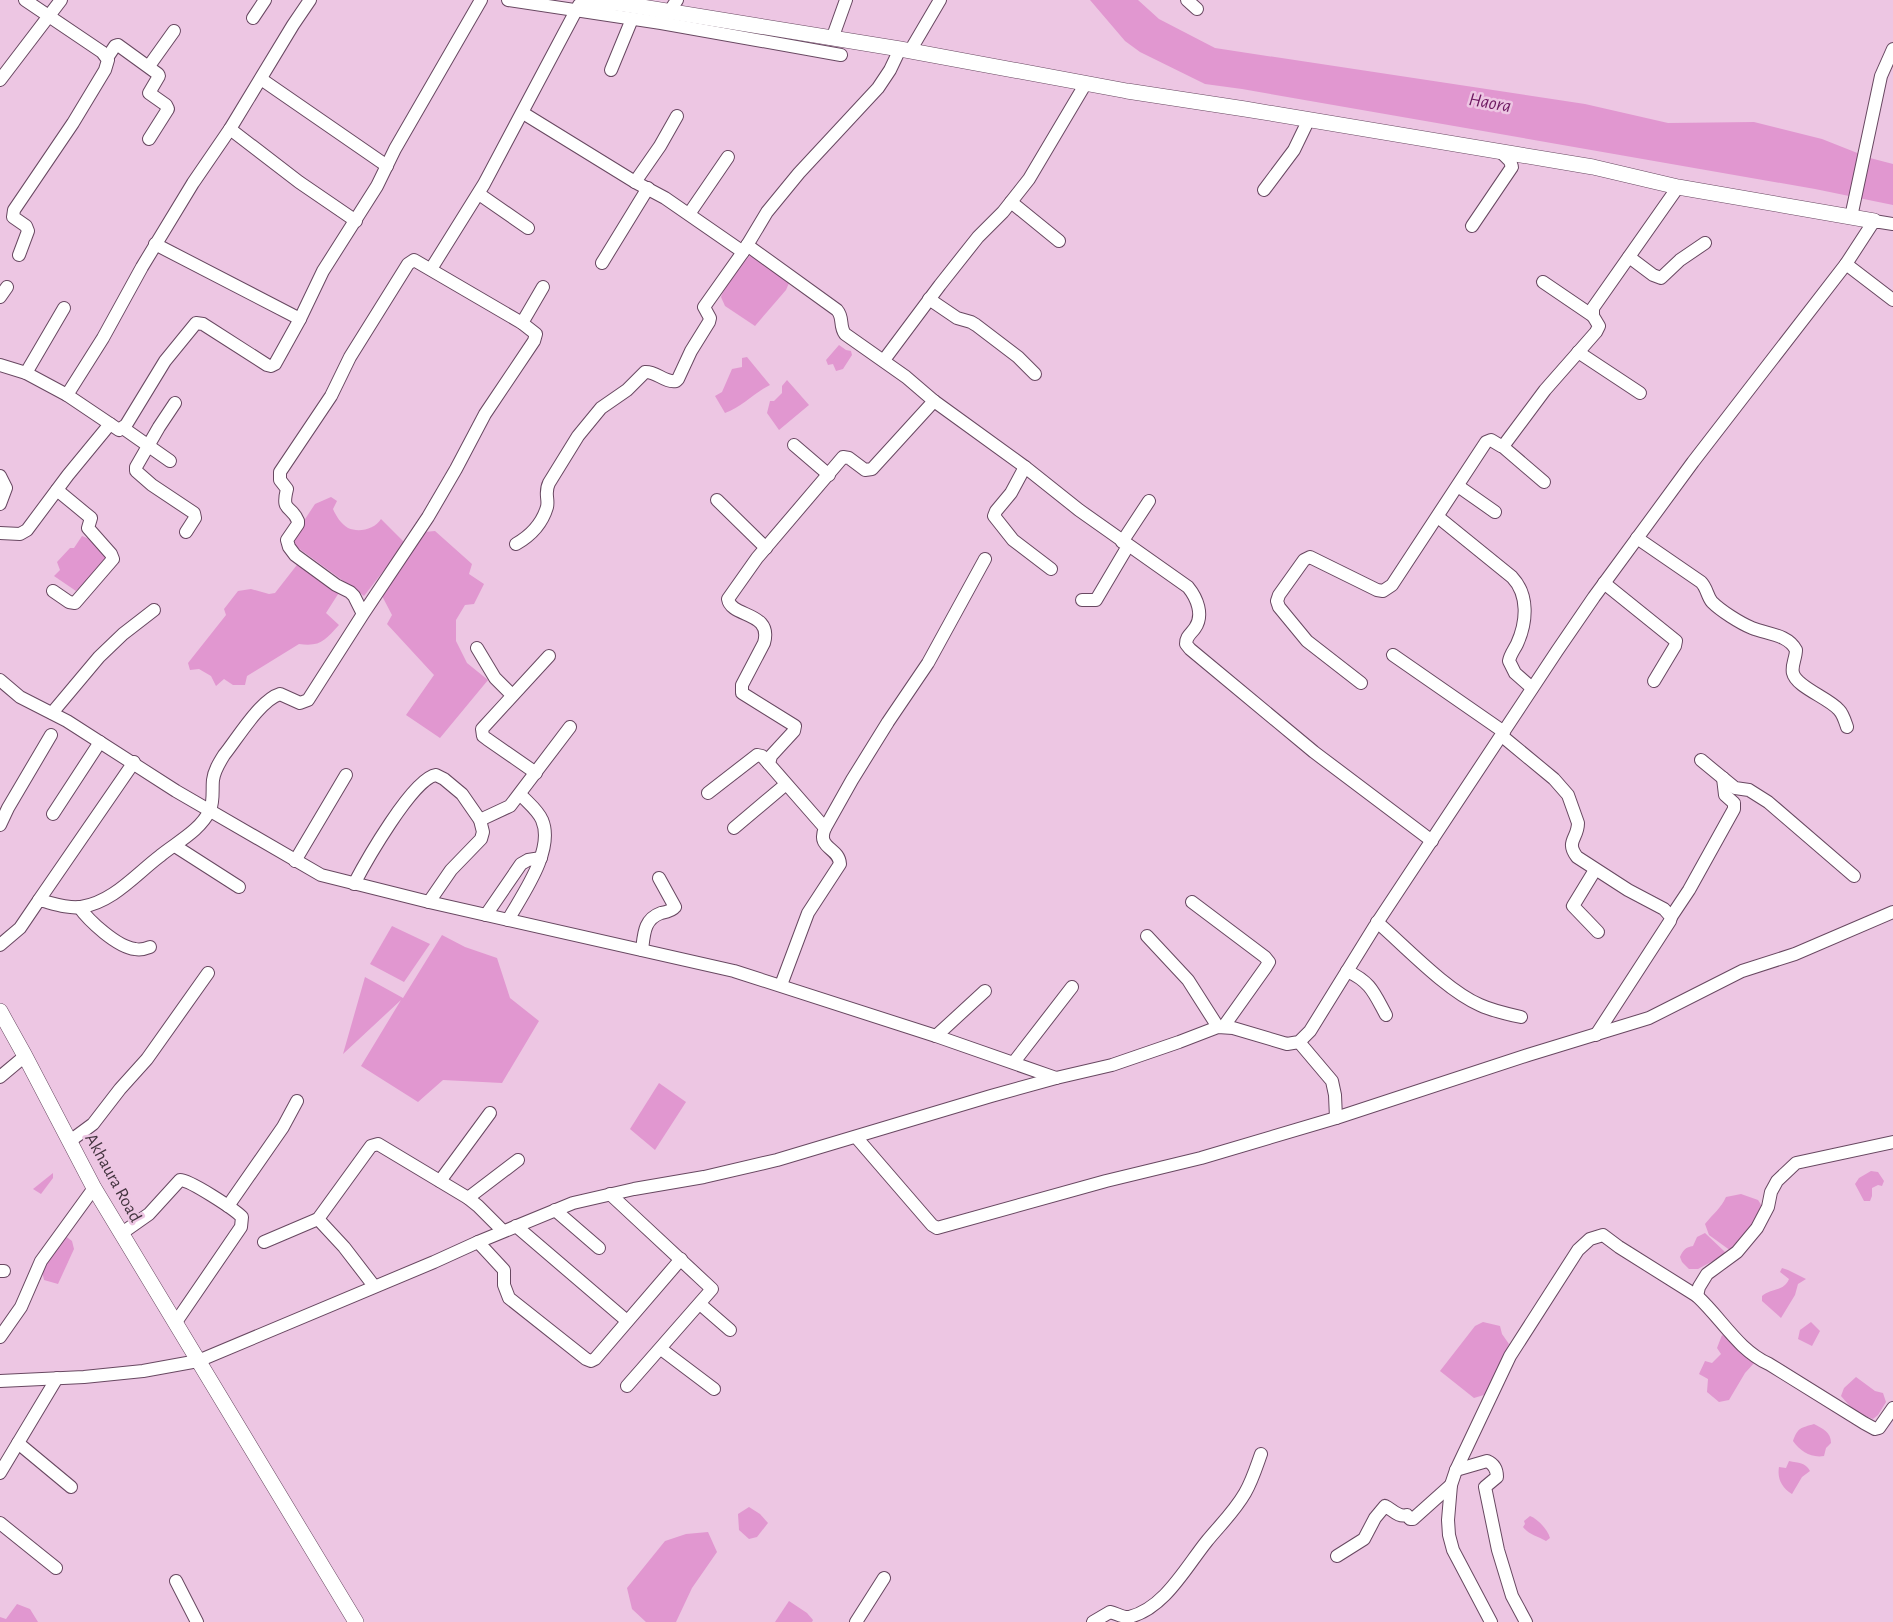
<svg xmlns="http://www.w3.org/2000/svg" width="1893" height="1622" viewBox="0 0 1893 1622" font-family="'Alegreya Sans',sans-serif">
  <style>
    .water { fill: #e197d0 }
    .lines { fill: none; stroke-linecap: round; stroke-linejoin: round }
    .minor-casing { stroke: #684861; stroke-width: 14 }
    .major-casing { stroke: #684861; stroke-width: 16 }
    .minor { stroke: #fff; stroke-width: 12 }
    .major { stroke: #fff; stroke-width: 15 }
    .labels { text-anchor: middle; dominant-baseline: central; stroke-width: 5; stroke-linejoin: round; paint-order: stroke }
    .street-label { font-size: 18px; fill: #43343f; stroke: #edc6e3 }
    .water-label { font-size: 19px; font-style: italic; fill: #6d1860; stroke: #edc6e3 }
  </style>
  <rect width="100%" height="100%" fill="#edc6e3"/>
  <g class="water">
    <path d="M 1090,0 L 1138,0 L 1159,19 L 1215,48 L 1585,104 L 1668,123 L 1754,122 L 1822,139 L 1870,158 L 1893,164 L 1893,205 L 1815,189 L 1242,89 L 1205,84 L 1140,52 L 1125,41 Z"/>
    <path d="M 751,255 L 789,283 L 786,290 L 755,326 L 725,306 L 721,297 C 725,286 742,262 751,255 Z"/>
    <path d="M 839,345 L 846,350 L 851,351 L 852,355 L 843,369 L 836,371 L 833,364 L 828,365 L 826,360 Z"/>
    <path d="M 747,357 L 770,385 C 754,393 742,407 725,413 L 715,396 L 722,392 L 732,369 L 742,367 L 742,358 Z"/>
    <path d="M 787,380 L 809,405 L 779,430 L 767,413 L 770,401 L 774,401 L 782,393 L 782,386 Z"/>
    <path d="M 331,497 L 337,501 L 333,509 C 336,516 341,524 348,528 C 359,533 375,529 381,519 L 405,543 L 364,596 L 290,542 L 315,504 Z"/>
    <path d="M 435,531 L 472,564 L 469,574 L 484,584 L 474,604 L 465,605 L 456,620 L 456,641 L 467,663 L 488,680 L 440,738 L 406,715 L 434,675 L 387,624 L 392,615 L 381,594 L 424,532 Z"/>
    <path d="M 82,536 L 94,541 L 105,548 L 106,559 L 93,575 L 76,591 L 54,576 L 60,570 L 57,562 L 70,548 L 74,548 Z"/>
    <path d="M 300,561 L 340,591 L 326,613 L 339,625 C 325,640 321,647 299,644 L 247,676 L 245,685 L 233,685 L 224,679 L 216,686 L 211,676 L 199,669 L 190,670 L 188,663 L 226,615 L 224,609 L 238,591 L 251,589 L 269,594 L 275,593 Z"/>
    <path d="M 392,926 L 430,944 L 404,982 L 370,964 Z"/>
    <path d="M 442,935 L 465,947 L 497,958 L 510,998 L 539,1021 L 502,1083 L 443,1080 L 418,1102 L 361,1066 L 401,1000 L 343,1054 L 365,977 L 403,998 Z"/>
    <path d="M 659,1083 L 686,1102 L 655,1150 L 630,1129 Z"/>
    <path d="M 1871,1171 L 1878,1172 L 1884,1181 L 1882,1186 L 1878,1185 L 1872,1188 L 1872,1196 L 1870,1201 L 1864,1201 L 1855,1184 L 1859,1178 Z"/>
    <path d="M 53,1173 L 53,1178 L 41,1194 L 33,1189 Z"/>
    <path d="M 1741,1194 L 1758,1200 L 1762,1206 L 1756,1223 L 1731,1251 L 1709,1235 L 1705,1224 C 1713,1214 1721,1208 1726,1197 Z"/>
    <path d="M 1705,1233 L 1725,1252 L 1724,1255 L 1698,1269 L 1689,1269 L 1682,1262 L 1680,1257 C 1683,1250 1686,1247 1693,1246 L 1697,1237 Z"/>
    <path d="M 64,1235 L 72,1241 L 74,1249 L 58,1284 L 44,1280 L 42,1271 Z"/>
    <path d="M 1782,1268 L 1788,1270 L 1806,1279 L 1798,1284 L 1795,1295 L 1781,1318 L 1762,1301 L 1762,1296 C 1770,1288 1784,1292 1789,1279 L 1780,1272 Z"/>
    <path d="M 1483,1322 L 1500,1326 L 1502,1334 L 1509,1344 L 1487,1394 L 1474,1398 L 1440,1371 L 1475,1326 Z"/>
    <path d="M 1811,1322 L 1820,1331 L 1812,1346 L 1798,1339 L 1800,1330 Z"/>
    <path d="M 1722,1335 L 1741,1346 L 1755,1362 L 1745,1373 L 1729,1400 L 1719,1402 L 1707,1392 L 1708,1379 L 1699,1374 L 1705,1361 L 1712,1363 L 1721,1354 L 1717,1348 Z"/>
    <path d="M 1856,1377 L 1875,1391 L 1883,1393 L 1886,1402 L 1878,1415 L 1873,1419 L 1855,1412 L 1841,1396 L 1844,1388 Z"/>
    <path d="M 1814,1424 C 1823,1429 1831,1432 1831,1443 L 1826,1448 L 1824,1456 C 1811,1458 1801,1452 1793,1441 C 1798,1427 1801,1428 1814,1424 Z"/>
    <path d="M 1789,1461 C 1799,1463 1805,1462 1810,1471 L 1802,1477 L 1792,1494 C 1782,1488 1777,1479 1779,1467 L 1786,1468 Z"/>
    <path d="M 749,1507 L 760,1514 L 768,1523 L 757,1537 L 749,1539 L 739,1530 L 738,1514 Z"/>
    <path d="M 1530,1516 C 1538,1519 1548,1530 1550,1538 L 1546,1541 C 1538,1536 1529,1535 1523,1527 L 1525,1524 L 1524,1521 Z"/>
    <path d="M 708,1532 L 717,1552 L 692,1588 L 676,1622 L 646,1622 L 632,1609 L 627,1588 L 665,1541 L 686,1534 Z"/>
    <path d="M 789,1601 L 807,1613 L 813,1620 L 812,1622 L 775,1622 Z"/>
    <path d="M 17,1604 L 30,1609 L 38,1622 L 0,1622 L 0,1617 L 6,1619 Z"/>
  </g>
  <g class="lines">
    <g class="minor-casing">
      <g id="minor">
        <path d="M 508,0 L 661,23 L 841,55"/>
        <path d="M 1187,0 L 1197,9"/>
        <path d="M 669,12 L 677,0"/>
        <path d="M 253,18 L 265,0"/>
        <path d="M 832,39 L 846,0"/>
        <path d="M 910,51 L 940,0"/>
        <path d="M 107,58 L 115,46 L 118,45 L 158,74 L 159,76 L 149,93 L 166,105 L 168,109 L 149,139"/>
        <path d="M 149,66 L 174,31"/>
        <path d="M 611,70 L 632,19"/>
        <path d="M 261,79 L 387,166"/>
        <path d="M 0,80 L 61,0"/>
        <path d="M 523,113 L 635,182 L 665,198 L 743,252"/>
        <path d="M 230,129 L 299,182 L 356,221"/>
        <path d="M 635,182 L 660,146 L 677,116"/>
        <path d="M 1264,190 L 1294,150 L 1309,119"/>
        <path d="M 479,194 L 528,228"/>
        <path d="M 1011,202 L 1059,241"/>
        <path d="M 689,214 L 728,157"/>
        <path d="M 1851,217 L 1881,76 L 1893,49"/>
        <path d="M 1472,226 L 1512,167 L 1510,161 L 1500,151"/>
        <path d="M 155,244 L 300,319"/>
        <path d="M 747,245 L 837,310 C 844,318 839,326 845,334 L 906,377 L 934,401 L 1025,467 L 1079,510 L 1188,587 C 1197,598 1204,615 1195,628 C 1191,634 1186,636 1186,644 L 1190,649 L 1314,752 L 1432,841"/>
        <path d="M 19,255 L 28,231 L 26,226 L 13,217 L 14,210 L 73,123 L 105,70 L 108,60 L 102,52 L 25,0"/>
        <path d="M 1629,257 L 1653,275 L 1661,278 L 1680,260 L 1705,243"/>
        <path d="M 602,263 L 648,188"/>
        <path d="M 1846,264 L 1893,300"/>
        <path d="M 431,269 L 484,184 L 579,5"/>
        <path d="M 1543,282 L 1593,316"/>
        <path d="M 0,297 L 7,287"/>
        <path d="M 929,299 L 957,318 L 971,322 L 976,325 L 1018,357 L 1035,374"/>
        <path d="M 522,323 L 543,287"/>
        <path d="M 1578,352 L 1640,393"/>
        <path d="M 884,360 L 940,285 L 978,237 L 1003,212 L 1029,179 L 1086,83"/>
        <path d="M 0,365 L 26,373 L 67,395 L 119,430 L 126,425 L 165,361 L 196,323 L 203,324 L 267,365 L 271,366 L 275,364 L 300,319 L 323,271 L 377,186 L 395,149 L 481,0"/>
        <path d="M 26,373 L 64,308"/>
        <path d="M 67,395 L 103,338 L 142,267 L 193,183 L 230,129 L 293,25 L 310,0"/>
        <path d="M 175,403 L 159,427 L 136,467 L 136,471 L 152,485 L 194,513 L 195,518 L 186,532"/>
        <path d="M 123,428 L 170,461"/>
        <path d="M 794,445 L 829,475"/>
        <path d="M 1502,446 L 1544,482"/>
        <path d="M 1025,467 L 1011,493 L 996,511 L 994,516 L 1013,540 L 1051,569"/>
        <path d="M 0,476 L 6,488 L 0,504"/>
        <path d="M 1458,486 L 1495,512"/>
        <path d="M 717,500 L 766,548"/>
        <path d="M 1438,517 L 1512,577 C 1529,595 1527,622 1517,644 C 1514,650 1510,655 1509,661 L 1515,673 L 1532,688"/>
        <path d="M 0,533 L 20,534 L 27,530 L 68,475 L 110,424"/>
        <path d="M 1637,538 L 1701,582 C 1707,588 1707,596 1712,602 C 1721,611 1740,623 1752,628 C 1766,634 1788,634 1796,650 C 1796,658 1791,666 1793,673 C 1796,687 1829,698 1839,710 C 1843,714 1845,721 1847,727"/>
        <path d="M 1122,542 L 1149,501"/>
        <path d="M 516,544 C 530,536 542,524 547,507 C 549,499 544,493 549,483 L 578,436 L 601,408 L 627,390 L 645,372 C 656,371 665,383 676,381 L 678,379 L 691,351 L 709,322 L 710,318 L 704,307 L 743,252 L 767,212 L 799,173 L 878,88 L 890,70 L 900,49"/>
        <path d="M 1604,583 L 1676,641 L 1675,646 L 1654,681"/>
        <path d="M 53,591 L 69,602 L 75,603 L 113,559 L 111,554 L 88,528 L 91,518 L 57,490"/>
        <path d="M 1082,600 L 1096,600 L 1128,546"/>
        <path d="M 477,648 L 495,678 L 512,695"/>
        <path d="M 1393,655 L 1504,732"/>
        <path d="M 0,680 L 20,697 L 67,721 L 176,791 L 321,875 L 429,902 L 734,971 L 936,1036 L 1056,1078"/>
        <path d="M 1361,683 L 1307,641 L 1279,607 L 1277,601 L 1279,595 L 1304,560 L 1310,557 L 1377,590 L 1383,591 L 1392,585 L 1486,442 L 1491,440 L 1501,446 L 1504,445 L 1545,390 L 1596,332 L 1599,326 L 1593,316 L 1593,308 L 1678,187"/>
        <path d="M 52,713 L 99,657 L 123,634 L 154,610"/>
        <path d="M 1502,736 L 1554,779 L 1568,795 L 1578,823 C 1578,839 1565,841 1577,857 L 1628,890 L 1664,909 L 1671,917 L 1670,921 L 1596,1035"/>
        <path d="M 1701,760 L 1735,788 L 1749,790 L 1768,802 L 1854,876"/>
        <path d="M 536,773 L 487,739 L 483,736 L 482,729 L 549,656"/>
        <path d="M 708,793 L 757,755 L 762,756 L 769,764"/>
        <path d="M 53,814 L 100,742"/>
        <path d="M 480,820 L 510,806 L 570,727"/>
        <path d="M 0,825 L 8,808 L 51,735"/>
        <path d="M 734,828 L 785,785"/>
        <path d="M 825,828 L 769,764 L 771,756 L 794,731 L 795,726 L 742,693 L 742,685 L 764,643 C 773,611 731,618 728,599 L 757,558 L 843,457 L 849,458 L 865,470 L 872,469 L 934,401"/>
        <path d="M 175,846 L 239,887"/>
        <path d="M 295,861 L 346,775"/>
        <path d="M 1595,870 L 1573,906 L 1598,932"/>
        <path d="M 354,884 C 365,863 413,778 436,775 L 444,779 L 462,794 L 480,820 L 483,832 L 481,839 L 451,870 L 429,902"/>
        <path d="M 39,900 L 134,762"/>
        <path d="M 1192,902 L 1265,957 L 1269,962 L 1266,967 L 1224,1026"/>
        <path d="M 79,907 C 89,921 117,947 135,949 C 140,950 145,949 150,947"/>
        <path d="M 486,915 L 521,864 L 528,860 L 541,858"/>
        <path d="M 1671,917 L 1689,890 L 1734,809 L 1734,803 L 1725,795 L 1723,778"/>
        <path d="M 508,920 C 522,895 555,850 542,820 C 538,810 527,802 520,794"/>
        <path d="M 1377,922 C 1406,947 1446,990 1480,1005 C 1493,1011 1507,1014 1521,1017"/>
        <path d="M 1147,936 L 1188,980 L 1218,1027"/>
        <path d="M 0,945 L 20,928 L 39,900 C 52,903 68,909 81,907 C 113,902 135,875 160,856 C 177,842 200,831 210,810 C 214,801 212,789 213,780 C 214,771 219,763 224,755 C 237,739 260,700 280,694 L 300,703 L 308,700 L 363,614 L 428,517 L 456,469 L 485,414 L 534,341 L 536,334 L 522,323 L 414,260 L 408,264 L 350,357 L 331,396 L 280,472 L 280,480 L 287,489 C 281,513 291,504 298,521 L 298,524 L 287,540 L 289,547 L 295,555 L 336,585 L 350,592 L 354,596 L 363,614"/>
        <path d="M 642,950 C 644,934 644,919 661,913 C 666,912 672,911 675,907 L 659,878"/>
        <path d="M 1347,971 C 1371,982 1374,993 1386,1015"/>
        <path d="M 781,985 L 808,913 L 840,864 C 839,847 816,849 825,828 L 852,780 L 888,722 L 928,663 L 985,559"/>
        <path d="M 936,1036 L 985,991"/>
        <path d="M 1299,1042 L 1332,1081 L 1335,1095 L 1336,1118"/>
        <path d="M 1014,1062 L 1072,987"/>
        <path d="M 0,1077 L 25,1056"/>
        <path d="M 856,1137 L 932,1225 L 937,1228 L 1106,1181 L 1201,1158 L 1336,1118 L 1528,1055 L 1649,1018 L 1742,971 L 1795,954 L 1893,912"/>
        <path d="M 70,1141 L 93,1124 L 120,1089 L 147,1059 L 208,973"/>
        <path d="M 440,1181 L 490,1113"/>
        <path d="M 610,1194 L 712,1289 L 627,1386"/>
        <path d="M 468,1198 L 518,1160"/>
        <path d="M 228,1206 L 283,1127 L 297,1101"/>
        <path d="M 555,1210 L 599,1248"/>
        <path d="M 318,1219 L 344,1247 L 374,1286"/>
        <path d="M 516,1226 L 627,1321"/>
        <path d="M 122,1233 L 149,1214 L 180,1180 C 190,1180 234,1209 242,1217 L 241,1227 L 176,1322"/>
        <path d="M 264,1242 L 318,1219 L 371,1146 L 378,1144 L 468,1198 L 478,1206 L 503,1231"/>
        <path d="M 478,1242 L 504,1270 L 504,1285 L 509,1298 L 586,1359 L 591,1361 L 595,1359 L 681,1259"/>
        <path d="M 0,1271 L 4,1271"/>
        <path d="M 1697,1296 C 1722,1319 1738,1350 1769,1364 L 1864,1423 L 1875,1429 L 1879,1428 L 1893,1408"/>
        <path d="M 700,1304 L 730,1330"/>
        <path d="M 0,1337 L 21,1307 L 41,1261 L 94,1188"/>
        <path d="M 661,1349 L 714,1389"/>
        <path d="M 0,1381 L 84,1377 L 143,1371 L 198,1361 L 434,1262 L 478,1242 L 573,1203 L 634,1189 L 704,1177 L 777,1160 L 991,1096 L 1056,1078 L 1112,1065 L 1179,1042 L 1218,1027 L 1233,1028 L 1287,1044 L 1299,1042 L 1310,1031 L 1375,926 L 1557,651 L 1594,597 L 1693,462 L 1846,264 L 1874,221 L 1893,224"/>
        <path d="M 18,1443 L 71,1487"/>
        <path d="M 1456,1470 L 1487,1461 C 1494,1464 1497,1469 1497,1477 L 1485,1487 L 1498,1550 L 1512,1596 L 1526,1622"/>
        <path d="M 0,1473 L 57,1378"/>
        <path d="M 0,1523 L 56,1568"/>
        <path d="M 1337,1556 L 1364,1539 L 1375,1518 L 1385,1506 C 1392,1509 1398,1518 1407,1515 L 1410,1519 L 1413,1519 L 1451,1485"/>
        <path d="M 176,1581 L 197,1622"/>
        <path d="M 856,1622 L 884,1578"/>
        <path d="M 1093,1622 L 1110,1612 C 1116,1613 1123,1618 1129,1617 C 1164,1609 1186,1567 1207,1541 C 1220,1525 1234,1512 1245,1493 C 1252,1481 1256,1468 1261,1454"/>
        <path d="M 1491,1622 L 1453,1550 L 1449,1535 L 1448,1520 L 1451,1485 L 1456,1470 L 1510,1356 L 1578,1250 L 1590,1239 L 1603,1235 L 1619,1247 L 1697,1296 L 1699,1287 L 1707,1274 L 1737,1252 L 1757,1228 L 1768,1207 L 1771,1192 L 1777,1181 L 1796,1163 L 1893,1142"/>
      </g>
    </g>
    <g class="major-casing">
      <g id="major">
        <path d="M 588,0 L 624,4 L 900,49 L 1127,91 L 1245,109 L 1593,167 L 1678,187 L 1874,221"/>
        <path d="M 0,1011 L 25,1056 L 94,1188 L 356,1622"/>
      </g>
    </g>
    <use href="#minor" class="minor"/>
    <use href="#major" class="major"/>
  </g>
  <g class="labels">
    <g class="street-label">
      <text transform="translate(113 1178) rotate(61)">Akhaura Road</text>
    </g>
    <g class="water-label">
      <text transform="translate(1490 103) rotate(10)">Haora</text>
    </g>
  </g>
</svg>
